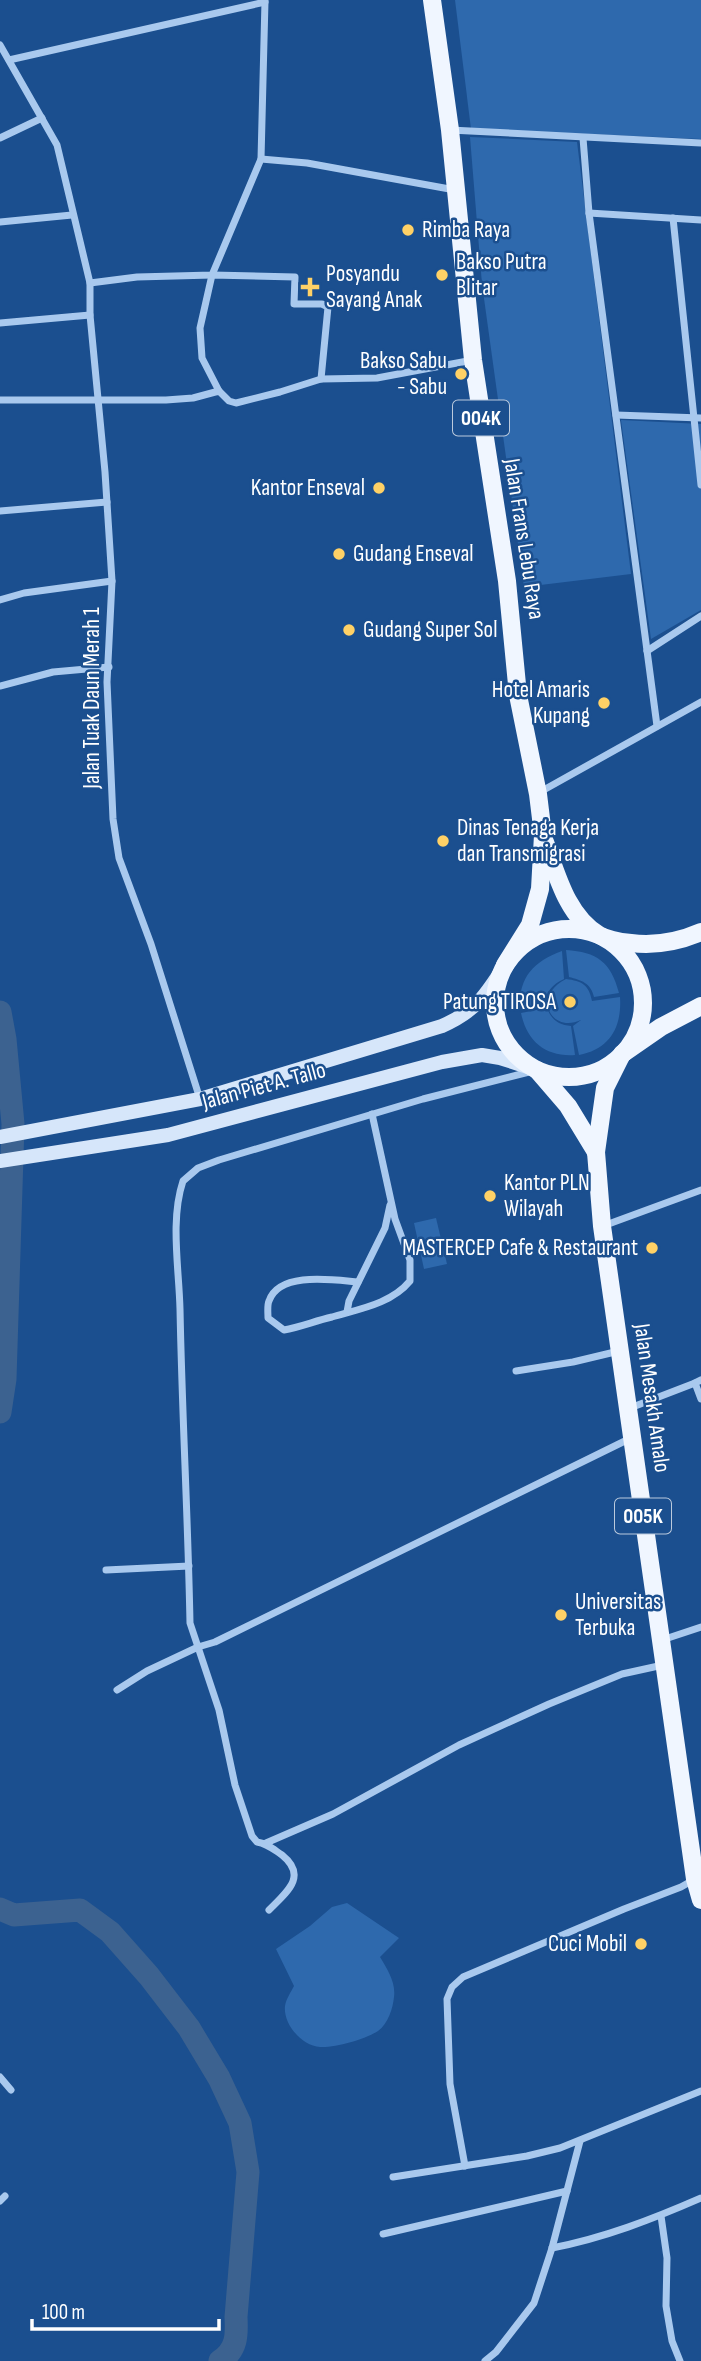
<svg xmlns="http://www.w3.org/2000/svg" width="701" height="2361" viewBox="0 0 701 2361" font-family="'Sofia Sans Condensed',sans-serif">
  <style>
    .green { fill: #2e69ad }
    .lines { fill: none; stroke-linecap: round; stroke-linejoin: round }
    .river { stroke: #3c6290; stroke-width: 23 }
    .street { stroke: #a9c9ee; stroke-width: 7 }
    .secondary { stroke: #d6e6fa; stroke-width: 14 }
    .primary { stroke: #f0f6ff; stroke-width: 18 }
    .poi-dot { fill: #ffd166; stroke: #1b4f8f; stroke-width: 2.5 }
    .labels { text-anchor: middle; dominant-baseline: central; stroke-width: 5; stroke-linejoin: round; paint-order: stroke }
    .shield { fill: #1b4f8f; stroke: #bbcadd; stroke-width: 2 }
    .shield-label { font-size: 21px; font-weight: bold; fill: #fff }
    .poi-label { font-size: 23px; fill: #fff; stroke: #1b4f8f; text-anchor: start }
    .street-label { font-size: 23px; fill: #fff; stroke: #1b4f8f }
  </style>
  <rect width="100%" height="100%" fill="#1b4f8f"/>
  <g class="green">
    <path d="M 455,0 L 701,0 L 701,139 L 471,129 Z"/>
    <path d="M 470,137 L 577,142 L 631,574 L 524,587 L 482,284 Z"/>
    <path d="M 621,420 L 701,424 L 701,610 L 651,639 Z"/>
    <path d="M 566,950 C 597,952 611,962 619,993 L 594,997 C 591,983 581,980 569,977 Z"/>
    <path d="M 562,951 L 564,979 C 553,984 545,992 545,1005 L 519,1008 C 520,976 533,962 562,951 Z"/>
    <path d="M 566,979 C 582,981 589,985 592,1001 L 620,997 C 622,1027 610,1049 579,1055 L 573,1026 L 581,1020 C 551,1034 532,996 566,979 Z"/>
    <path d="M 547,1008 C 551,1019 558,1025 571,1026 L 575,1055 C 546,1057 527,1042 521,1013 Z"/>
    <path d="M 436,1218 L 447,1264 L 424,1269 L 414,1223 Z"/>
    <path d="M 347,1903 L 399,1938 L 380,1957 C 387,1969 396,1982 394,1997 C 393,2008 388,2024 378,2031 C 366,2039 335,2048 320,2047 C 302,2046 283,2024 285,2006 C 286,1999 291,1992 294,1986 L 276,1949 L 310,1926 L 332,1907 Z"/>
  </g>
  <g class="lines">
    <g class="river">
      <path d="M 0,1012 L 5,1039 L 13,1124 L 5,1379 L 0,1412"/>
      <path d="M 0,1909 L 14,1915 L 80,1910 L 110,1932 L 149,1976 L 189,2028 L 219,2078 L 240,2123 L 248,2172 L 236,2317 C 237,2335 237,2350 220,2361"/>
    </g>
    <g class="street">
      <path d="M 0,45 L 57,145 L 90,283 L 90,315 L 105,472 L 112,581 L 107,682 L 113,819 L 119,858 L 151,944 L 200,1099"/>
      <path d="M 9,60 L 265,2"/>
      <path d="M 450,130 L 701,143"/>
      <path d="M 0,138 L 42,118"/>
      <path d="M 583,138 L 589,213 L 657,726"/>
      <path d="M 261,159 L 265,1"/>
      <path d="M 589,213 L 701,220"/>
      <path d="M 673,218 L 701,485"/>
      <path d="M 0,222 L 72,215"/>
      <path d="M 90,283 L 137,277 L 212,275 L 261,159 L 307,163 L 455,190"/>
      <path d="M 0,323 L 90,315"/>
      <path d="M 219,391 L 202,358 L 200,328 L 212,275 L 295,277 L 294,304 L 322,304 L 328,307 L 321,379"/>
      <path d="M 0,400 L 166,400 L 193,398 L 219,391 L 229,401 L 236,403 L 280,392 L 321,379 L 377,378 L 473,360"/>
      <path d="M 616,415 L 701,418"/>
      <path d="M 0,511 L 107,502"/>
      <path d="M 0,600 L 24,593 L 112,581"/>
      <path d="M 647,651 L 701,616"/>
      <path d="M 0,686 L 53,672 L 109,667"/>
      <path d="M 540,792 L 701,702"/>
      <path d="M 533,1071 L 423,1099 L 219,1160 L 198,1168 L 183,1181 C 170,1220 179,1268 180,1309 C 182,1414 188,1518 190,1623 L 198,1647 L 215,1642 L 631,1438"/>
      <path d="M 603,1226 L 701,1190"/>
      <path d="M 358,1282 C 334,1280 279,1271 269,1301 C 267,1305 268,1313 268,1318 L 284,1330 C 300,1327 315,1321 332,1317 C 359,1309 391,1304 410,1281 L 410,1260 L 395,1219 L 372,1114"/>
      <path d="M 347,1312 L 349,1301 L 385,1228 L 390,1205"/>
      <path d="M 516,1371 L 573,1362 L 619,1351"/>
      <path d="M 701,1380 L 695,1383 L 701,1399"/>
      <path d="M 630,1408 L 695,1383"/>
      <path d="M 106,1570 L 189,1566"/>
      <path d="M 662,1640 L 701,1627"/>
      <path d="M 117,1690 L 147,1671 L 198,1647 L 219,1710 L 235,1785 L 252,1836 L 257,1842 C 268,1844 273,1849 282,1855 C 308,1876 287,1892 269,1910"/>
      <path d="M 266,1843 L 333,1814 L 459,1745 L 549,1704 L 622,1674 L 663,1665"/>
      <path d="M 0,2077 L 11,2090"/>
      <path d="M 465,2166 L 450,2084 L 447,1999 L 452,1987 L 463,1977 L 624,1909 L 681,1887 L 695,1879"/>
      <path d="M 393,2177 L 527,2156 L 560,2148 L 701,2091"/>
      <path d="M 0,2201 L 5,2196"/>
      <path d="M 661,2216 L 667,2258 L 666,2306 L 672,2341 L 680,2361"/>
      <path d="M 383,2234 L 567,2191"/>
      <path d="M 552,2248 C 604,2238 653,2219 701,2198"/>
      <path d="M 485,2361 L 496,2352 L 534,2303 L 552,2248 L 580,2141"/>
    </g>
    <g class="secondary">
      <path d="M 0,1137 L 200,1099 L 442,1026 C 476,1011 486,995 505,965"/>
      <path d="M 0,1161 L 168,1135 L 442,1062 L 482,1055 L 500,1058 L 537,1070"/>
    </g>
    <g class="primary">
      <path d="M 432,0 L 450,130 L 473,360 L 507,581 L 518,695 L 538,794 L 543,835 L 540,889 L 530,925 L 505,965"/>
      <path d="M 545,842 C 557,875 567,916 599,935 C 608,940 622,942 631,943 C 656,946 678,942 701,932"/>
      <circle cx="569" cy="1003" r="74"/>
      <path d="M 701,1006 L 661,1027 L 622,1054 L 605,1088 L 596,1152 L 602,1226 L 695,1879 L 701,1900"/>
      <path d="M 537,1070 L 568,1106 L 596,1152"/>
    </g>
  </g>
  <g class="poi-dot">
    <circle cx="408" cy="230" r="7"/>
    <circle cx="442" cy="275" r="7"/>
    <path d="M306.5 276.5h7v7h7v7h-7v7h-7v-7h-7v-7h7z"/>
    <circle cx="461" cy="374" r="7"/>
    <circle cx="379" cy="488" r="7"/>
    <circle cx="339" cy="554" r="7"/>
    <circle cx="349" cy="630" r="7"/>
    <circle cx="604" cy="703" r="7"/>
    <circle cx="443" cy="841" r="7"/>
    <circle cx="570" cy="1002" r="7"/>
    <circle cx="490" cy="1196" r="7"/>
    <circle cx="652" cy="1248" r="7"/>
    <circle cx="561" cy="1615" r="7"/>
    <circle cx="641" cy="1944" r="7"/>
  </g>
  <g class="labels">
    <g class="shield">
      <rect x="453" y="400.5" width="56" height="35" rx="5"/>
      <rect x="615" y="1498.5" width="56" height="35" rx="5"/>
    </g>
    <g class="shield-label">
      <text x="481" y="418">004K</text>
      <text x="643" y="1516">005K</text>
    </g>
    <g class="poi-label">
      <text x="422" y="230">Rimba Raya</text>
      <text x="456" y="262">Bakso Putra<tspan x="456" dy="26">Blitar</tspan></text>
      <text x="326" y="274">Posyandu<tspan x="326" dy="26">Sayang Anak</tspan></text>
      <text x="447" y="361" text-anchor="end">Bakso Sabu<tspan x="447" dy="26">- Sabu</tspan></text>
      <text x="365" y="488" text-anchor="end">Kantor Enseval</text>
      <text x="353" y="554">Gudang Enseval</text>
      <text x="363" y="630">Gudang Super Sol</text>
      <text x="590" y="690" text-anchor="end">Hotel Amaris<tspan x="590" dy="26">Kupang</tspan></text>
      <text x="457" y="828">Dinas Tenaga Kerja<tspan x="457" dy="26">dan Transmigrasi</tspan></text>
      <text x="556" y="1002" text-anchor="end">Patung TIROSA</text>
      <text x="504" y="1183">Kantor PLN<tspan x="504" dy="26">Wilayah</tspan></text>
      <text x="638" y="1248" text-anchor="end">MASTERCEP Cafe &amp; Restaurant</text>
      <text x="575" y="1602">Universitas<tspan x="575" dy="26">Terbuka</tspan></text>
      <text x="627" y="1944" text-anchor="end">Cuci Mobil</text>
    </g>
    <g class="street-label">
      <text transform="translate(524 539) rotate(81)">Jalan Frans Lebu Raya</text>
      <text transform="translate(92 698) rotate(-90)">Jalan Tuak Daun Merah 1</text>
      <text transform="translate(264 1086) rotate(-15)">Jalan Piet A. Tallo</text>
      <text transform="translate(652 1398) rotate(82)">Jalan Mesakh Amalo</text>
    </g>
  </g>
  <path d="M32 2319v10h187v-10" fill="none" stroke="#ffffff" stroke-width="3.5"/>
  <text x="42" y="2319" font-size="21" fill="#ffffff" stroke="#1b4f8f" stroke-width="5" paint-order="stroke">100 m</text>
</svg>
